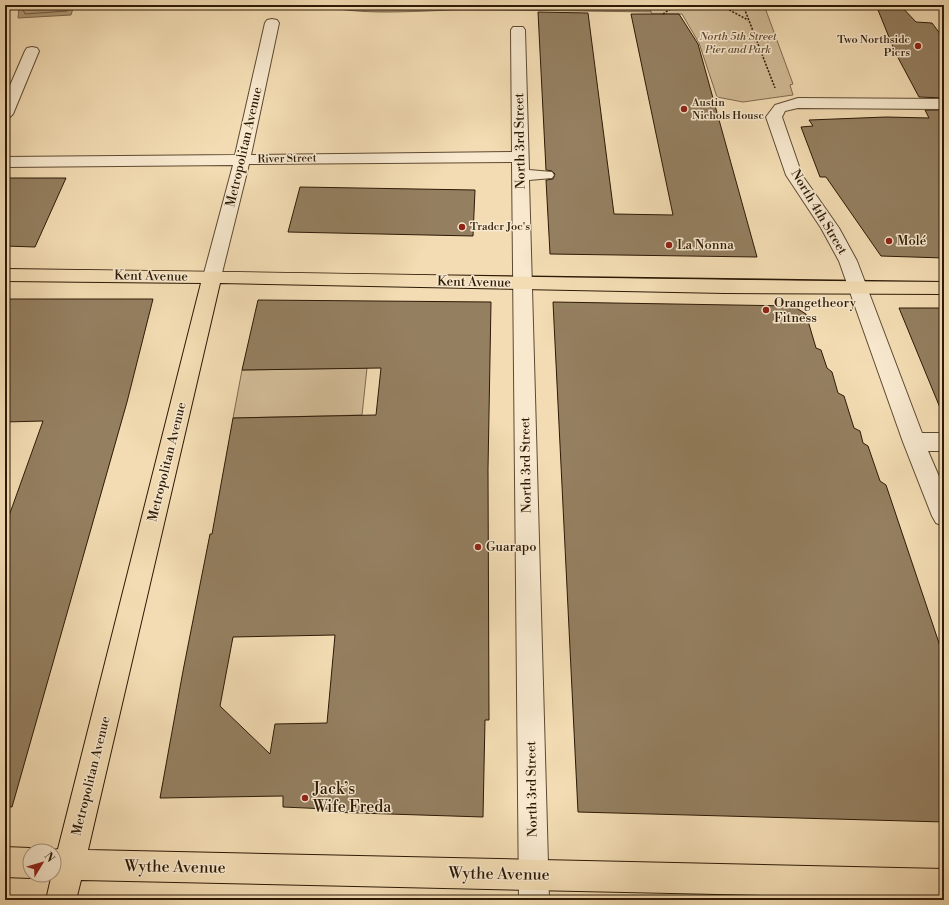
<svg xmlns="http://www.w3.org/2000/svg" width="949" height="905" viewBox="0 0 949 905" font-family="'Libre Bodoni',serif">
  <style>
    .green { fill: #d1bb96; stroke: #7f6a4e }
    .water { fill: #b09a78; stroke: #7c674a }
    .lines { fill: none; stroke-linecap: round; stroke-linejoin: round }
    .shore { stroke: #6e5a3f; stroke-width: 1 }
    .building { fill: #947f60; stroke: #2d1a06; fill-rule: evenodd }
    .minor-casing { stroke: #5e4a31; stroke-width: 2 }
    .major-casing { stroke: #2d1a06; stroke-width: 2 }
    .path { stroke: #2d1a06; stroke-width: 1.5; stroke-dasharray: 2 1.5; stroke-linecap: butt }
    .minor { fill: #f7e8ce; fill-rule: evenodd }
    .major { fill: #f3dcb3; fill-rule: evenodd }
    .poi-dot { fill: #8f2418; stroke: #f7e8ce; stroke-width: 1.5 }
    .labels { text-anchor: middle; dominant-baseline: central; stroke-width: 3; stroke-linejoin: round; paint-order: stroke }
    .far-park-label { font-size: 11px; font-style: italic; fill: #5e4a31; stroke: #f7e8ce }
    .far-poi-label { font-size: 11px; fill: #2d1a06; stroke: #f7e8ce; text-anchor: start }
    .far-street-label { font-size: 11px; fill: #2d1a06; stroke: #f7e8ce }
    .street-label { font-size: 13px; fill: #2d1a06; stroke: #f7e8ce }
    .poi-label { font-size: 13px; fill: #2d1a06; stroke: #f7e8ce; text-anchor: start }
    .near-poi-label { font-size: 16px; fill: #2d1a06; stroke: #f7e8ce; text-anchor: start }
    .near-street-label { font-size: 16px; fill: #2d1a06; stroke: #f7e8ce }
  </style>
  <rect width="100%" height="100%" fill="#f3dcb3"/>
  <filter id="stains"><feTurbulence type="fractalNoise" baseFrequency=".005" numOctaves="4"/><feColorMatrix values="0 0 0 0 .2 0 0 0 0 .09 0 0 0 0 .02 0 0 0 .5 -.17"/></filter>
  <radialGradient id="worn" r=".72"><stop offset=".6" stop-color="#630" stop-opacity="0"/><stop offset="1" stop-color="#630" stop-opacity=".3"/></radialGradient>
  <g class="green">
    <path d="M 648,5 L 764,5 L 793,84 L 790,85 L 793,95 L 743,102 L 717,97 L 699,43 L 682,14 L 652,14 Z"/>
    <path d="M 367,368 L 362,415 L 233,418 L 242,370 Z"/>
  </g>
  <g class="water">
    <path d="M 5,5 L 74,5 L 71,15 L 18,18 L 19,8 L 5,9 Z"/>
    <path d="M 318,5 L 649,5 L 651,12 C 586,11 522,10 457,10 C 411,11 362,16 318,5 Z"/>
  </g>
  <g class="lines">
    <g class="shore">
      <path d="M 21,5 L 25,14 L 67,11 L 70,5"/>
      <path d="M 336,5 L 365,7 L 508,6 L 643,8 L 645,5"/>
    </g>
  </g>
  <g class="building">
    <path d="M 876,5 L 900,5 L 916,22 L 932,23 L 944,39 L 944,98 L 919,97 L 895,52 Z"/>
    <path d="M 538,12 L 588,13 L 614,214 L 673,215 L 631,14 L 679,14 L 698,44 L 757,257 L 550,254 L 546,180 L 553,179 L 555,174 L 552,171 L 546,170 Z"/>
    <path d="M 925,110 L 944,110 L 944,258 L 881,256 L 826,177 L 820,177 L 801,127 L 813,126 L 809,120 L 886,117 L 929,118 Z"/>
    <path d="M 5,178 L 66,178 L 35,247 L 5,246 Z"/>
    <path d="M 300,187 L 475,190 L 473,236 L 288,232 Z"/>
    <path d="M 5,299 L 153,299 L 127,402 L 12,807 L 5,806 L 5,527 L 43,421 L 5,422 Z"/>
    <path d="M 258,300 L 491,302 L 488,469 L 489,720 L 485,720 L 483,817 L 327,812 L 328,809 L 283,807 L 283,796 L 160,798 L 183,671 L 210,534 L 212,534 L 233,418 L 376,415 L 381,368 L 242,370 ZM 335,635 L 327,723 L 275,724 L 270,754 L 220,706 L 233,637 Z"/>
    <path d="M 553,302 L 793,306 L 806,314 L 816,348 L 821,350 L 827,368 L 832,372 L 838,393 L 844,396 L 854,428 L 860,431 L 863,443 L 868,446 L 880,481 L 886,485 L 944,658 L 944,822 L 578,812 Z"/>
    <path d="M 899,308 L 944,308 L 944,415 L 943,415 Z"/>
  </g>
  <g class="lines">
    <g class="minor-casing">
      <g id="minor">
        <path d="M 272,19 L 277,20 L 279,23 L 251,155 L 512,152 L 511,30 L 513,27 L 523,27 L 525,30 L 529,170 L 552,172 L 554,175 L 552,178 L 529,180 L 549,900 L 519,900 L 512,162 L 249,164 L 221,277 L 219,281 L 212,283 L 205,281 L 203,277 L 233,165 L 5,167 L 5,157 L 235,155 L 265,23 L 267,20 Z"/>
        <path d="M 32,47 L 37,48 L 39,51 L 13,114 L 10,117 L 5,119 L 5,97 L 25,51 L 27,48 Z"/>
        <path d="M 798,98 L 944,99 L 944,109 L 798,108 L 785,111 L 782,117 L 802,175 L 839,228 L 857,261 L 922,433 L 944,433 L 944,451 L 928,451 L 944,488 L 944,526 L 936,523 L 932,516 L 903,442 L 839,261 L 821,228 L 786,175 L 766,117 L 775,105 Z"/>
      </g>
    </g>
    <g class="major-casing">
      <g id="major">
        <path d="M 5,269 C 318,272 631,280 944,282 L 944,294 L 725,293 L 220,283 L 88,850 L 944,869 L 944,899 L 81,880 L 76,900 L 46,900 L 51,878 L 44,875 L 54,875 L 54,851 L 49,851 L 58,849 L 201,283 L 5,281 Z"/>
        <path d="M 5,847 L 30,848 L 37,851 L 30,851 L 30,875 L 37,875 L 30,878 L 5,877 Z"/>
      </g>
    </g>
    <g class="path">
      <path d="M 720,5 L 748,20"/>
      <path d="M 743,5 L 775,88"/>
      <path d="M 663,14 L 676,5"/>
    </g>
    <use href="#minor" class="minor"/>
    <use href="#major" class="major"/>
  </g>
  <g class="poi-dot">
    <circle cx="918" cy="46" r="4"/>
    <circle cx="684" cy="109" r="4"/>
    <circle cx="462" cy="227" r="4"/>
    <circle cx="889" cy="241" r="4"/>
    <circle cx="669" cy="245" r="4"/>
    <circle cx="766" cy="310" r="4"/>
    <circle cx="478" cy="547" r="4"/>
    <circle cx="305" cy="798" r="4"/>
  </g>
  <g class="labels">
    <g class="far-park-label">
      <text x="738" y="37">North 5th Street<tspan x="738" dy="13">Pier and Park</tspan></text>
    </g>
    <g class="far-poi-label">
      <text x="910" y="40" text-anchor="end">Two Northside<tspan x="910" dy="13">Piers</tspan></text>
      <text x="692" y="103">Austin<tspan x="692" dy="13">Nichols House</tspan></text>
      <text x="470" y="227">Trader Joe's</text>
    </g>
    <g class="far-street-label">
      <text transform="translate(287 159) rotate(-1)">River Street</text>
    </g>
    <g class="street-label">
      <text transform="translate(520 141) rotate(-91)">North 3rd Street</text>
      <text transform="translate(244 147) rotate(-77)">Metropolitan Avenue</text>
      <text transform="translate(819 212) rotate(59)">North 4th Street</text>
      <text transform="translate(151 276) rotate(1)">Kent Avenue</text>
      <text transform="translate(474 282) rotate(1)">Kent Avenue</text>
      <text transform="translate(167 462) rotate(-76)">Metropolitan Avenue</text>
      <text transform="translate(526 465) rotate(-91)">North 3rd Street</text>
      <text transform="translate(91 776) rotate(-76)">Metropolitan Avenue</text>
      <text transform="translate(532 789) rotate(-91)">North 3rd Street</text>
    </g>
    <g class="poi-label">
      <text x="897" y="241">Molé</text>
      <text x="677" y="245">La Nonna</text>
      <text x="774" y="303">Orangetheory<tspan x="774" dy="15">Fitness</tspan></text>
      <text x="486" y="547">Guarapo</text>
    </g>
    <g class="near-poi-label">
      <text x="313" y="789">Jack’s<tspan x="313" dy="18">Wife Freda</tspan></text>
    </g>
    <g class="near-street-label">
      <text transform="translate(175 867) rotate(1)">Wythe Avenue</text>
      <text transform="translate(499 874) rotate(1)">Wythe Avenue</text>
    </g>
  </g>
  <rect width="949" height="905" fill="none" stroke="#f3dcb3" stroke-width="20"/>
  <rect x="6" y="6" width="937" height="893" fill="none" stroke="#2d1a06" stroke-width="2"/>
  <rect x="10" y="10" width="929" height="885" fill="none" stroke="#2d1a06"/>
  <g transform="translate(42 863) rotate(52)"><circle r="19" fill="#f7e8ce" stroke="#a6967e"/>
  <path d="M0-3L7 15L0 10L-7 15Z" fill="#8f2418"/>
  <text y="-6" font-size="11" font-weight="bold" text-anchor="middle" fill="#2d1a06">N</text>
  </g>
  <rect width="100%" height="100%" filter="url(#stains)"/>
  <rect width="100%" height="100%" fill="url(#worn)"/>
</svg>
